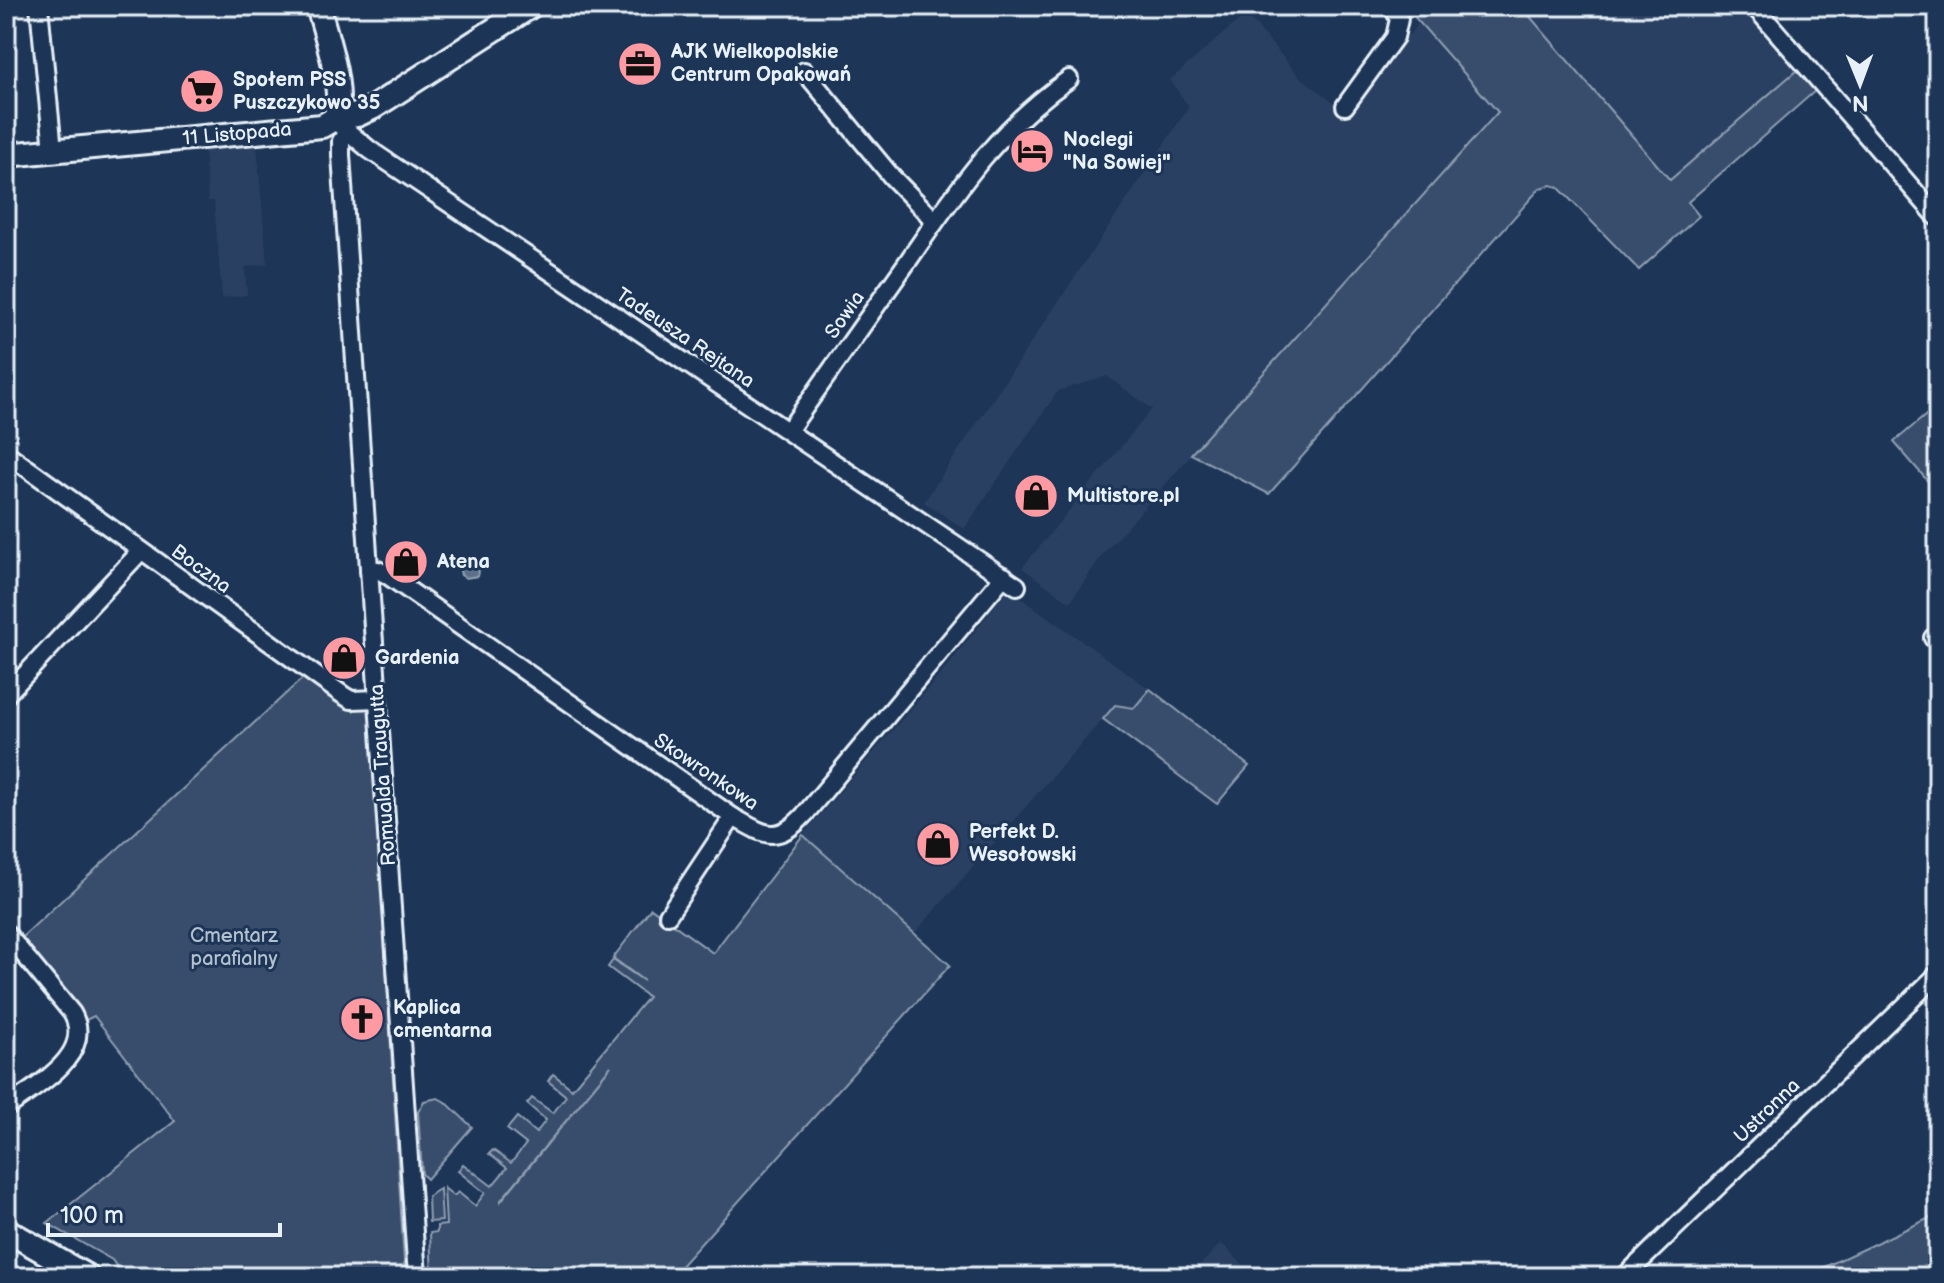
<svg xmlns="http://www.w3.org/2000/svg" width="1944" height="1283" viewBox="0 0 1944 1283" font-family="'Balsamiq Sans',sans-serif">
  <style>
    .built { fill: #2a4162 }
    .green { fill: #374d6c; stroke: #909fb2; stroke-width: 2; fill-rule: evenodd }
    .water { fill: #5d7089; stroke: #95a4b5; stroke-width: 2 }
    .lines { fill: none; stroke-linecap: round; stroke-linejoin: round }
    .minor-casing { stroke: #e8f1f8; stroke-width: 22 }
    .tertiary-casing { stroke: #e8f1f8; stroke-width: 28 }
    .minor { stroke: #1d3557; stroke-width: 16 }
    .tertiary { stroke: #1d3557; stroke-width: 22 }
    .labels { text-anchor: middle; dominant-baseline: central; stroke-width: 6; stroke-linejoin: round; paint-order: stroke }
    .poi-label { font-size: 20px; font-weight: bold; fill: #e8f1f8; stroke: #1d3557; text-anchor: start }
    .street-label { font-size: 20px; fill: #e8f1f8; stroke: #1d3557 }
    .park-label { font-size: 20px; fill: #b3c0ce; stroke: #1d3557 }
  </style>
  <rect width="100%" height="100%" fill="#1d3557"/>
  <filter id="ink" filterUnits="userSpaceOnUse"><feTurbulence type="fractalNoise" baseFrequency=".0125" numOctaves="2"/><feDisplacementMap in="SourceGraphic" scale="16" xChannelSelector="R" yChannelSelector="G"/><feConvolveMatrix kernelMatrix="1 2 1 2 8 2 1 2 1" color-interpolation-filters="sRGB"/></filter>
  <g filter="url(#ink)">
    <g class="built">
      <path d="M 1521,6 L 1743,6 L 1797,70 L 1670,180 Z"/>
      <path d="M 1246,14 L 1299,76 L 1349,115 L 1391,56 L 1420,22 L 1498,112 L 1103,554 L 1070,602 L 1022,568 L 1152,409 L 1107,376 L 1058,391 L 964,529 L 924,502 L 1189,107 L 1170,80 Z"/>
      <path d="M 257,146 L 267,264 L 245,267 L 247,295 L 222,298 L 214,201 L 208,201 L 204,151 Z"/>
      <path d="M 1008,589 L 1150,689 L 1134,708 L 1115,705 L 914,934 L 803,835 L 951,662 Z"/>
      <path d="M 1221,1243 L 1256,1277 L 1189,1277 Z"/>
      <path d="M 6,1245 L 17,1251 L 11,1262 L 38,1277 L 6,1277 Z"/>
    </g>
    <g class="green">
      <path d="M 1405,6 L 1521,6 L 1670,180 L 1797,70 L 1815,91 L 1688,202 L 1699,216 L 1639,270 L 1558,187 L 1551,185 L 1540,188 L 1269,494 L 1191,454 L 1498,112 Z"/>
      <path d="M 1938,405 L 1938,493 L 1894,442 Z"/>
      <path d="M 304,677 L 353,711 L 359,705 L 370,705 L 405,1277 L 124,1277 L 112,1260 L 47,1223 L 175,1121 L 94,1016 L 86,1020 L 22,937 Z"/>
      <path d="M 1150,689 L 1249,766 L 1217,804 L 1103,719 L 1115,705 L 1134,708 Z"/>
      <path d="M 803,835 L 950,965 L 671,1277 L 432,1277 L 430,1233 L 437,1232 L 437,1226 L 446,1225 L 444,1188 L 454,1196 L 458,1192 L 475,1206 L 485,1193 L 458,1171 L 463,1164 L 492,1186 L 507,1168 L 489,1154 L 493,1150 L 511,1163 L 526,1144 L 507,1129 L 517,1117 L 536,1133 L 546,1120 L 527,1104 L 532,1098 L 553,1113 L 566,1096 L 548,1081 L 553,1074 L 572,1089 L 648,997 L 608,967 L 613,960 L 644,981 L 613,958 L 651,908 L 713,953 ZM 611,1066 L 501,1201 L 501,1200 Z"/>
      <path d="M 1938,981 L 1938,988 L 1637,1277 L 1631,1277 Z"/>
      <path d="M 438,1098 L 447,1103 L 472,1127 L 427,1179 L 422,1174 L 418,1112 L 424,1101 Z"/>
      <path d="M 440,1189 L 442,1221 L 429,1222 L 428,1196 Z"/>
      <path d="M 1938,1214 L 1938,1277 L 1803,1277 Z"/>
    </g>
    <path class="water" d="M 470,561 L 474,562 L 475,568 L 480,568 L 477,576 L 466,578 L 461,575 L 459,566 Z"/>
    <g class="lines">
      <g class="minor-casing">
        <g id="minor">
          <path d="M 39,6 L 53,150"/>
          <path d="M 1754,6 L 1938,218"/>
          <path d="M 804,71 L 892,177 L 935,221"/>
          <path d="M 1345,106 L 1395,37 L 1399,19 L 1392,6"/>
          <path d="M 341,126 L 370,150 L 1017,586"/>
          <path d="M 347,132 L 341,141 L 341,155 L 417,1277"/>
          <path d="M 788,431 C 828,375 868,318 908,261 C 957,190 997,129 1069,79"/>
          <path d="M 6,453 L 343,695 L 351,700 L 378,699"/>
          <path d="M 369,570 L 378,570 L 387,575 L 733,817 C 765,835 777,845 805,814 L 1004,576"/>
          <path d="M 1933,638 L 1938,643"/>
          <path d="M 6,695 L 141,551"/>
          <path d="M 668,915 L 733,817"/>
          <path d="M 6,933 L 72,1013 C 96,1055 35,1086 6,1108"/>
          <path d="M 1624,1277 L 1938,974"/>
        </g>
      </g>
      <g class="tertiary-casing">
        <g id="tertiary">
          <path d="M 318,6 C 325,32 347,96 334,119"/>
          <path d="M 6,155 L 322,126 L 334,119 L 357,115 L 374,107 L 531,6"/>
          <path d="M 6,1230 L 88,1277"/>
        </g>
      </g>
      <use href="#minor" class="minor"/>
      <use href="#tertiary" class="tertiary"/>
    </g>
  </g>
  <defs>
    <g id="office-disc" transform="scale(2.3)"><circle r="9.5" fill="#ff9aa2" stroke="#1d3557"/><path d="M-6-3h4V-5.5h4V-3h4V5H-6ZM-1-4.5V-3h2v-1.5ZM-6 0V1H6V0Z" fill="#111"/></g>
    <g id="supermarket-disc" transform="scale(2.3)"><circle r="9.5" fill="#ff9aa2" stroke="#1d3557"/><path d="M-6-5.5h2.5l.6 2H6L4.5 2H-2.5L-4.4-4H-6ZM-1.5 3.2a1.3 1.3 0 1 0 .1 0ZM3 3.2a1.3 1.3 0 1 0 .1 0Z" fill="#111"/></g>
    <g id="hotel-disc" transform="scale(2.3)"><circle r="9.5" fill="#ff9aa2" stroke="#1d3557"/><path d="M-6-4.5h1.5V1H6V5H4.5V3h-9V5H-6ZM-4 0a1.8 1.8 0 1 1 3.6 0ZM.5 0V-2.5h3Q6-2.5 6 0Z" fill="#111"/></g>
    <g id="shop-disc" transform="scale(2.3)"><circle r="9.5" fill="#ff9aa2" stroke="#1d3557"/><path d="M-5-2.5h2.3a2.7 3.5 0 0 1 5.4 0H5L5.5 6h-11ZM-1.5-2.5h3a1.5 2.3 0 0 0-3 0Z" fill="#111"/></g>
    <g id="church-disc" transform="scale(2.3)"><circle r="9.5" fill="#ff9aa2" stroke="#1d3557"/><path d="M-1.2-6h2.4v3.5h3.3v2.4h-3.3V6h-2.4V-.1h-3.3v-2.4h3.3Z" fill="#111"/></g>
  </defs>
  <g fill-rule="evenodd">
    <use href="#office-disc" x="640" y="64"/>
    <use href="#supermarket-disc" x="202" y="91"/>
    <use href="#hotel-disc" x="1032" y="151"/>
    <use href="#shop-disc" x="1036" y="496"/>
    <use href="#shop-disc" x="406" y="562"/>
    <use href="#shop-disc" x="344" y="658"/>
    <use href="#shop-disc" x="938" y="844"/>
    <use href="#church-disc" x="362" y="1019"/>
  </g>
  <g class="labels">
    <g class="poi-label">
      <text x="671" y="52">AJK Wielkopolskie<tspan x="671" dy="23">Centrum Opakowań</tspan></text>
      <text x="233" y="80">Społem PSS<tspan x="233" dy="23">Puszczykowo 35</tspan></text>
      <text x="1063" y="140">Noclegi<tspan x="1063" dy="23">"Na Sowiej"</tspan></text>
      <text x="1067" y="496">Multistore.pl</text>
      <text x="437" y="562">Atena</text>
      <text x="375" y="658">Gardenia</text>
      <text x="969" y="832">Perfekt D.<tspan x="969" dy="23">Wesołowski</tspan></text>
      <text x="393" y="1008">Kaplica<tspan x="393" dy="23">cmentarna</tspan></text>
    </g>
    <g class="street-label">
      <text transform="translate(237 134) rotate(-5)">11 Listopada</text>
      <text transform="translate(845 315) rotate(-55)">Sowia</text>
      <text transform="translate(685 338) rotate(34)">Tadeusza Rejtana</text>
      <text transform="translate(201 569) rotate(36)">Boczna</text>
      <text transform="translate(706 772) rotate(34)">Skowronkowa</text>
      <text transform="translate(383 775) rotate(-94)">Romualda Traugutta</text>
      <text transform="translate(1767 1111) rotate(-44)">Ustronna</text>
    </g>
    <g class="park-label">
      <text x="234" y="936">Cmentarz<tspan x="234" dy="23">parafialny</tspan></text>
    </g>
  </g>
  <rect width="1944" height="1283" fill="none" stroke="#1d3557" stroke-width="32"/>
  <rect x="16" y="16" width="1912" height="1251" fill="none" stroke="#e8f1f8" stroke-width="3" filter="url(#ink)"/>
  <g transform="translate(1860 84) rotate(179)" stroke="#1d3557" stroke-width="6" paint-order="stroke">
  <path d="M0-6L14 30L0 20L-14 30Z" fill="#e8f1f8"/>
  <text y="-12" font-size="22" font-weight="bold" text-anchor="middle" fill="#e8f1f8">N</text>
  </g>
  <path d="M48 1223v12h232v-12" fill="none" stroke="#e8f1f8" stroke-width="4"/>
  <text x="60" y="1223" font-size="24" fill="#e8f1f8" stroke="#1d3557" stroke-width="6" paint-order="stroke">100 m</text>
</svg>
